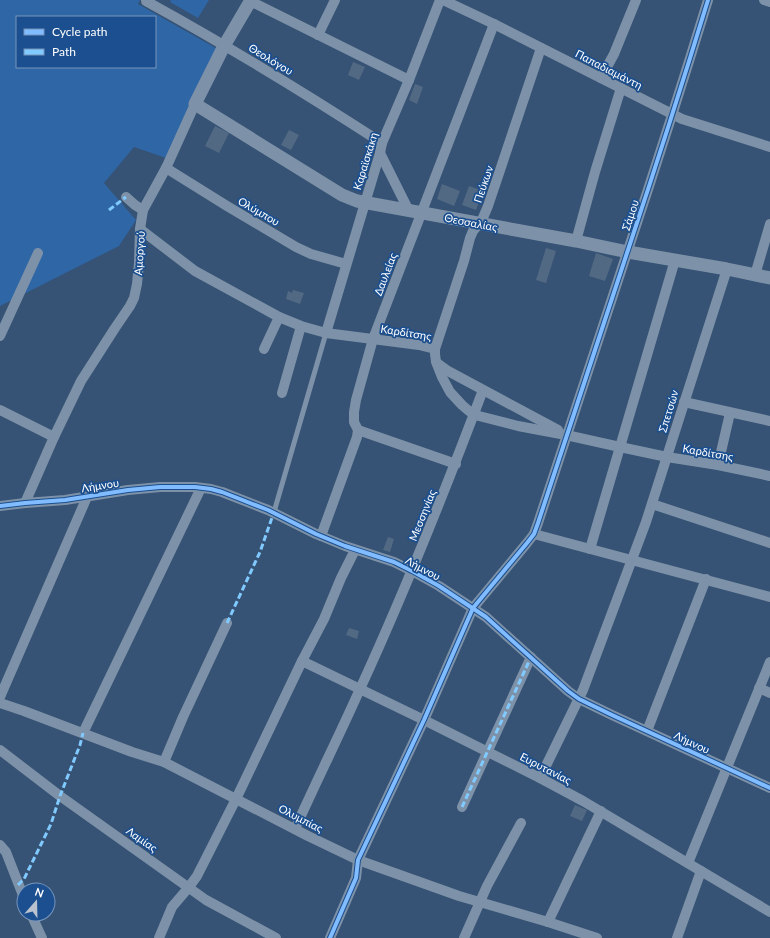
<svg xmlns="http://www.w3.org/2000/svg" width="770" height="938" viewBox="0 0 770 938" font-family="Lato,sans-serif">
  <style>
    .green { fill: #2f66a5; fill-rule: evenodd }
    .building { fill: #526984 }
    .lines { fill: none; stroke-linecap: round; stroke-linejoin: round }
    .service { stroke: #7d92a8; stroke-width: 5 }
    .minor { stroke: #7d92a8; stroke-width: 10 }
    .tertiary { stroke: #7d92a8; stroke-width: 13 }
    .quiet { stroke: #80caff; stroke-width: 3; stroke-dasharray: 6 3; stroke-linecap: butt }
    .cycleway-casing { stroke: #1b4f8f; stroke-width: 6 }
    .cycleway { stroke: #80bcff; stroke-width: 4 }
    .labels { text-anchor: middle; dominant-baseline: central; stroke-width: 3.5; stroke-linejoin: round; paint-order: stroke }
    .street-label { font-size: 11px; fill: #fff; stroke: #1b4f8f }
  </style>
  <rect width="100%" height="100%" fill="#365274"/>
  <g class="green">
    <path d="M 0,0 L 140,0 L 138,4 L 221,51 L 166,158 L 134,147 L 104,183 L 136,220 L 119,246 L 0,306 ZM 17,17 L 155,17 L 155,67 L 17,67 Z"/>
    <path d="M 171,0 L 209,0 L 198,18 L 170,2 Z"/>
  </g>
  <g class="building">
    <path d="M 353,62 L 365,67 L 359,80 L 348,75 Z"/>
    <path d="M 415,84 L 423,87 L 417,104 L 409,100 Z"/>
    <path d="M 215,126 L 229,133 L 219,153 L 205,146 Z"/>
    <path d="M 289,130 L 299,135 L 291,150 L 281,145 Z"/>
    <path d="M 442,184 L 460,191 L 454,206 L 437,199 Z"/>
    <path d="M 469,186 L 483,191 L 476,210 L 462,205 Z"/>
    <path d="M 546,248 L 556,251 L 546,283 L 536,280 Z"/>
    <path d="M 596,253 L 613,259 L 605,281 L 589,276 Z"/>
    <path d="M 293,290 L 304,293 L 300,304 L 286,299 L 288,291 L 292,293 Z"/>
    <path d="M 388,537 L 394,539 L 390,552 L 383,550 Z"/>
    <path d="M 349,628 L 359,631 L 357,639 L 346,635 Z"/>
    <path d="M 575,805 L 587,810 L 582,821 L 570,816 Z"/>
  </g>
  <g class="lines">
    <path class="service" d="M 274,512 L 326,333"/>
    <g class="minor">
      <path d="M 146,0 L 146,1 C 226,45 305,93 382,143"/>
      <path d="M 443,0 L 494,24 L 682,119 L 770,147"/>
      <path d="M 764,0 L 770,2"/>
      <path d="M 250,1 L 409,80"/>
      <path d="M 318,35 L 335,0"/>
      <path d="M 601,78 L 614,54 L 636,0"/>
      <path d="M 380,153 L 409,211"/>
      <path d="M 166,168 L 227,206 L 296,247 L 311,254 L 346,264"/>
      <path d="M 126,197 L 135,205 L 143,210"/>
      <path d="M 140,229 L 195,271 L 279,317 L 301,326 L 326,333 L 419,345 L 435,349 L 435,354 L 436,362 L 442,377 L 450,392 L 462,405 L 469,411 L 479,416 L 518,426 L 566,435 L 620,447 L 667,457 L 718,465 L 770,476"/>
      <path d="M 576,241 L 595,172 L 621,88"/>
      <path d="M 755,275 L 770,224"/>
      <path d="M 326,333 L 380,153 L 382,143 L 409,80 L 440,0"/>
      <path d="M 0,336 L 38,253"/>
      <path d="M 264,349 L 279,317"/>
      <path d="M 435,349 L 464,261 L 470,238 L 473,231 L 482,220 L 488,206 L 541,48"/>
      <path d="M 437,363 L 448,371 L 558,430"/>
      <path d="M 282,393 L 301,326"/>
      <path d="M 684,402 L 770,421"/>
      <path d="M 0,410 L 54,437"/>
      <path d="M 358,430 L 456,464"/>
      <path d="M 718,465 L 730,413"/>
      <path d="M 25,503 L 54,437 L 81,381 L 115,328 L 130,306 L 134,298 L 137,284 L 139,263 L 140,229 L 143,210 L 166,168 L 195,104"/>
      <path d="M 652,504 L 770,543"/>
      <path d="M 0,506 L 25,503 L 65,500 L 128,490 L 160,487 L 195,487 L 211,489 L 222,492 L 268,510 L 316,534 L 345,546 L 394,562 L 412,571 L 439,586 L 486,617 L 568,691 L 579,699 L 612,715 L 770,788"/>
      <path d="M 534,534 L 770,597"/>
      <path d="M 321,536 L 357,437 L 358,430 L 354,422 L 354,412 L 356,400 L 373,339 L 494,24"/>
      <path d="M 590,549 L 675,260"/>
      <path d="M 302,661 L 424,720 L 540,778 L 583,801 L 770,912"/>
      <path d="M 759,688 L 770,693"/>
      <path d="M 0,697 L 87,497"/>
      <path d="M 0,703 L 24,711 L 132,752 L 164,762 L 308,836 L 358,860 L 459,896 L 548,922 L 597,938"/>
      <path d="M 647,731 L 706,579"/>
      <path d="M 83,733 L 201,488"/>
      <path d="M 0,750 L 60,796 L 206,900 L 276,938"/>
      <path d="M 164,762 L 183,717 L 227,623"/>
      <path d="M 540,778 L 583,690 L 646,522 L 727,269"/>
      <path d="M 462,807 L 531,657"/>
      <path d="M 295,829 C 316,782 339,736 360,689 C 405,591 445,491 483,390"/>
      <path d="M 0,845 L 6,852 L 24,898"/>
      <path d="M 688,863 L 770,662"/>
      <path d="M 31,914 L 42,938"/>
      <path d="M 548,922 L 601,811"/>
      <path d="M 159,938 L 172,907 L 189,887 L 197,876 L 236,799 L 302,661 L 324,619 L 341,578 L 355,550"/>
      <path d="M 330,938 L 356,878 L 358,860 L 424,720 L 473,608 L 527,543 L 534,534 L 538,523 C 567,433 598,343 627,253 C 655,169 682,85 708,0"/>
      <path d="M 464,938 L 487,886 L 521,823"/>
      <path d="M 677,938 L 701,871"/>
    </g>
    <path class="tertiary" d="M 251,0 L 224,46 L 195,104 L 342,195 L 357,201 L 576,241 L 628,252 L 727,269 L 770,278"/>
    <g class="quiet">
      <path d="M 109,210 L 126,197"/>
      <path d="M 227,623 L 260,552 L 274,512"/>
      <path d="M 462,807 L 531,657"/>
      <path d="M 18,885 L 24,879 L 51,824 L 60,796 L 80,745 L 83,733"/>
    </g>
    <g class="cycleway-casing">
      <g id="cycleway">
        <path d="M 0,506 L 25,503 L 65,500 L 128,490 L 160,487 L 195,487 L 211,489 L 222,492 L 268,510 L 316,534 L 345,546 L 394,562 L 412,571 L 439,586 L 486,617 L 568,691 L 579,699 L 612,715 L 770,788"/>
        <path d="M 330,938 L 356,878 L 358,860 L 424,720 L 473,608 L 527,543 L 534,534 L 538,523 C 567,433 598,343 627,253 C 655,169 682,85 708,0"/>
      </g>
    </g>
    <use href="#cycleway" class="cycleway"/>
  </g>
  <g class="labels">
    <g class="street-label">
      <text transform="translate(271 59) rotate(31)">Θεολόγου</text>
      <text transform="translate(609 69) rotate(27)">Παπαδιαμάντη</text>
      <text transform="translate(365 161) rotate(-73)">Καραϊσκάκη</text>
      <text transform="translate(483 184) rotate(-71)">Πεύκων</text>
      <text transform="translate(259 211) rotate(30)">Ολύμπου</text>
      <text transform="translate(630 215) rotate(-72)">Σάμου</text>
      <text transform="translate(471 222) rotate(11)">Θεσσαλίας</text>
      <text transform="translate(139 253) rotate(-86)">Αμοργού</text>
      <text transform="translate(385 274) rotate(-69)">Δαυλείας</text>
      <text transform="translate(406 332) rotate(9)">Καρδίτσης</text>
      <text transform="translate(668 411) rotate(-73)">Σπετσών</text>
      <text transform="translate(708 452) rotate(10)">Καρδίτσης</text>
      <text transform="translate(100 485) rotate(-9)">Λήμνου</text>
      <text transform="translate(422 515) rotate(-68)">Μεσσηνίας</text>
      <text transform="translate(423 568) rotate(28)">Λήμνου</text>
      <text transform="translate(692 742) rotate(25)">Λήμνου</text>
      <text transform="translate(546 768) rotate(27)">Ευρυτανίας</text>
      <text transform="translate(301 818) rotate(27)">Ολυμπίας</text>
      <text transform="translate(142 839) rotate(35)">Λαμίας</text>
    </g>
  </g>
  <rect x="16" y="16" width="140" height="52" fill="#1b4f8f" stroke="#7695bc"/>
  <rect x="24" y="29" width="20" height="6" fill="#80bcff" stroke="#7695bc"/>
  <text x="52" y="36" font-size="12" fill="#ffffff">Cycle path</text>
  <rect x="24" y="49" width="20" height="6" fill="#80caff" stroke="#7695bc"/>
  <text x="52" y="56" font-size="12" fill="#ffffff">Path</text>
  <g transform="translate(36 902) rotate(20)"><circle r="19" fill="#1b4f8f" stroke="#7695bc"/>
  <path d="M0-3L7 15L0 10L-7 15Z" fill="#b9c2ce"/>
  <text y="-6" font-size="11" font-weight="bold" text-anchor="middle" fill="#ffffff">N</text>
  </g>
</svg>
